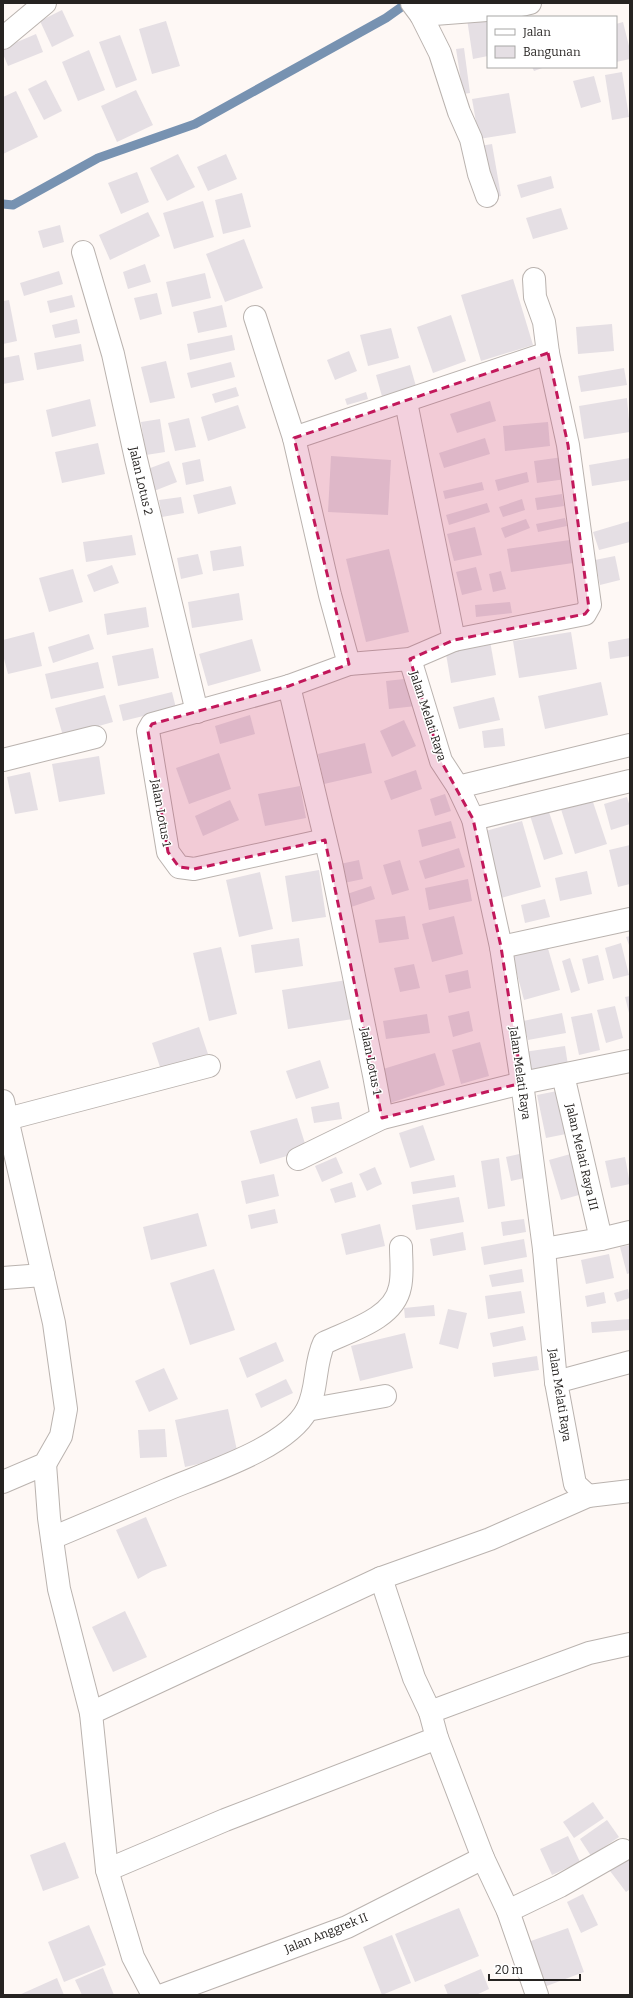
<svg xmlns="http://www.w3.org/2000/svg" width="633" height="1998" viewBox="0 0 633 1998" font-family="Bitter,serif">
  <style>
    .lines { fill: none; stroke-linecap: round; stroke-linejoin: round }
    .stream { stroke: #7792b1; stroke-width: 9 }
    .building { fill: #e5dfe4 }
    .minor-casing { stroke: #bab3af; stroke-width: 24 }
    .minor { stroke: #fff; stroke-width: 22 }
    .marked { fill: #c2185b; fill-opacity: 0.2; stroke: #c2185b; stroke-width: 3; stroke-dasharray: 8 5; stroke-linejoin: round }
    .labels { text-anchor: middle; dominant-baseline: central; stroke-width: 3; stroke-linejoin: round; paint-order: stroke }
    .street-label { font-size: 12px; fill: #262321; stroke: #fff }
  </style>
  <rect width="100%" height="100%" fill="#fef8f5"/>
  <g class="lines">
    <path class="stream" d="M 3,204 L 13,205 L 98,158 L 195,124 L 386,18 L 407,3"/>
  </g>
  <g class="building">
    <path d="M 62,10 L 74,36 L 52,47 L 40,21 Z"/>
    <path d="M 488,17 L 488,56 L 473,59 L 467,19 Z"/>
    <path d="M 166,21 L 180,66 L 152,74 L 139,29 Z"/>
    <path d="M 623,22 L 630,50 L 630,59 L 616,62 L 616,24 Z"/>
    <path d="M 36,34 L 43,52 L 8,66 L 3,54 L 3,48 Z"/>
    <path d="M 120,35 L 137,80 L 116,88 L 99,42 Z"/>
    <path d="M 464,48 L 470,93 L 463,94 L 456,49 Z"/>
    <path d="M 89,50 L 105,90 L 78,101 L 62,62 Z"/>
    <path d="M 532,67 L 545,67 L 534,71 Z"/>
    <path d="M 622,72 L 629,117 L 612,120 L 605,75 Z"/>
    <path d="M 594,76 L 601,102 L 581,108 L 573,81 Z"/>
    <path d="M 46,80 L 62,111 L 44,120 L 28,89 Z"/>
    <path d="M 136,90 L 153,125 L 117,142 L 101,106 Z"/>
    <path d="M 16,91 L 38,137 L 3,154 L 3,97 Z"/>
    <path d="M 509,93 L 516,133 L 479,139 L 472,99 Z"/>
    <path d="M 492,144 L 501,196 L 489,198 L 480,146 Z"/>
    <path d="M 178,154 L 195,187 L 167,201 L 150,168 Z"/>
    <path d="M 226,154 L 237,179 L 208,191 L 197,167 Z"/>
    <path d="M 137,172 L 149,202 L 121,214 L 108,183 Z"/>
    <path d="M 551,176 L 554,188 L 521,198 L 517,185 Z"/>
    <path d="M 242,193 L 251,227 L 223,234 L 215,200 Z"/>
    <path d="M 203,201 L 214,237 L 174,249 L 163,213 Z"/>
    <path d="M 561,208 L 568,229 L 533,239 L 526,218 Z"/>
    <path d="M 148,212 L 160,236 L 110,260 L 99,235 Z"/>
    <path d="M 60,225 L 64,242 L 43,248 L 38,231 Z"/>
    <path d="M 244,239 L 263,288 L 225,302 L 206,254 Z"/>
    <path d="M 145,264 L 151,282 L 128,289 L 123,272 Z"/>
    <path d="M 59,271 L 63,284 L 24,296 L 20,283 Z"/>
    <path d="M 205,273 L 211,298 L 172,307 L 166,282 Z"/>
    <path d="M 513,279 L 533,345 L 481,361 L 461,295 Z"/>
    <path d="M 157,293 L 162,314 L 140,320 L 134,298 Z"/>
    <path d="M 72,295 L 75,307 L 50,313 L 47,301 Z"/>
    <path d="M 9,300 L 17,341 L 3,344 L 3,301 Z"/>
    <path d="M 222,305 L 227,327 L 198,333 L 193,312 Z"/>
    <path d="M 451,315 L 466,361 L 433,373 L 417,327 Z"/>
    <path d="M 77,319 L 80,333 L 55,338 L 52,325 Z"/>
    <path d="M 612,324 L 614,351 L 578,354 L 576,327 Z"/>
    <path d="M 391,328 L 399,358 L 368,366 L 360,335 Z"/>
    <path d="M 232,335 L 235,350 L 190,360 L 187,344 Z"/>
    <path d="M 81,344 L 84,361 L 37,370 L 34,353 Z"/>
    <path d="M 349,351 L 357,371 L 335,380 L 327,360 Z"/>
    <path d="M 19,355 L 24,380 L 3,384 L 3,358 Z"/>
    <path d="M 166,361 L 175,398 L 150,403 L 141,367 Z"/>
    <path d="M 231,362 L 235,377 L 191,388 L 187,373 Z"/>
    <path d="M 410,365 L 417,390 L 383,400 L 376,375 Z"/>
    <path d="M 624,368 L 627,385 L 581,392 L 578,376 Z"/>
    <path d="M 236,387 L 239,396 L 215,403 L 212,394 Z"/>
    <path d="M 366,392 L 368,399 L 347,405 L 345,399 Z"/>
    <path d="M 627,398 L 630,432 L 584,439 L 579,406 Z"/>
    <path d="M 90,399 L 96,426 L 52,437 L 46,410 Z"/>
    <path d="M 490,401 L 496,421 L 457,433 L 450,414 Z"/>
    <path d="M 238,405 L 246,428 L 208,441 L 201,417 Z"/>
    <path d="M 189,418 L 196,447 L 175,451 L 168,423 Z"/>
    <path d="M 160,419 L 165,452 L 146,455 L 141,422 Z"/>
    <path d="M 548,422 L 550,446 L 505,451 L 503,426 Z"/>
    <path d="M 485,438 L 490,454 L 444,468 L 439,453 Z"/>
    <path d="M 98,443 L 105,474 L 62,483 L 55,452 Z"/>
    <path d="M 331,456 L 391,460 L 388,515 L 328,512 Z"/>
    <path d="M 563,457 L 566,479 L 537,483 L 534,461 Z"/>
    <path d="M 630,458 L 630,480 L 592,486 L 589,465 Z"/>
    <path d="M 200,459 L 204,481 L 186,485 L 182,463 Z"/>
    <path d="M 169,461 L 177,482 L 154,491 L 145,470 Z"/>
    <path d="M 527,472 L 529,482 L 498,491 L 495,480 Z"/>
    <path d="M 482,482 L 484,490 L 445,499 L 443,491 Z"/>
    <path d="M 231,486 L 236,504 L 198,514 L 193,495 Z"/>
    <path d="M 562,494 L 564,506 L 537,510 L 535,498 Z"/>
    <path d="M 181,497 L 184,513 L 162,517 L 159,500 Z"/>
    <path d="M 522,499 L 525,510 L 503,517 L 499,507 Z"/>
    <path d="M 487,503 L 490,512 L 449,525 L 446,515 Z"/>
    <path d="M 565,518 L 567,526 L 538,532 L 536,524 Z"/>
    <path d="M 526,519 L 530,528 L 505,538 L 501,528 Z"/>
    <path d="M 630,521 L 630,542 L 599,550 L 593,532 Z"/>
    <path d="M 475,527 L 482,555 L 454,561 L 447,534 Z"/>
    <path d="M 132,535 L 136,555 L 86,562 L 83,542 Z"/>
    <path d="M 570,540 L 573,563 L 511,572 L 507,549 Z"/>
    <path d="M 241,546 L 244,566 L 213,571 L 210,551 Z"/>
    <path d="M 389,549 L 409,632 L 366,642 L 346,559 Z"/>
    <path d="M 198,554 L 203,574 L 181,579 L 177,558 Z"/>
    <path d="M 615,556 L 620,580 L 600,585 L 595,560 Z"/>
    <path d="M 112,565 L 119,583 L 94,592 L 87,575 Z"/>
    <path d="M 476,567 L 482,590 L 462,595 L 456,572 Z"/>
    <path d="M 73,569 L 83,602 L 49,612 L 39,578 Z"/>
    <path d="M 501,571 L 506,589 L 493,592 L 489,574 Z"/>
    <path d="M 239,593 L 243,620 L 192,628 L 188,602 Z"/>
    <path d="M 510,602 L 512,613 L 476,617 L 475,605 Z"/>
    <path d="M 146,607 L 149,627 L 107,635 L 104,614 Z"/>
    <path d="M 34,632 L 42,666 L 8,674 L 3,655 L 3,640 Z"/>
    <path d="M 571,632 L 577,669 L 519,678 L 513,641 Z"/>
    <path d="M 89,634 L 94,649 L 53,663 L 48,647 Z"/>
    <path d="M 630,638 L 630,656 L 610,659 L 608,642 Z"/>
    <path d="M 252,639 L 261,671 L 208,686 L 199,654 Z"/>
    <path d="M 490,641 L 496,675 L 451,683 L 445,648 Z"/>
    <path d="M 153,648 L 159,678 L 118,686 L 112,656 Z"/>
    <path d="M 98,662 L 104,688 L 51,699 L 45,674 Z"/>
    <path d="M 413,678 L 416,706 L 389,709 L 386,681 Z"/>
    <path d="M 601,682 L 608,715 L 545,729 L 538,696 Z"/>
    <path d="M 172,692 L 176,708 L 123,721 L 119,705 Z"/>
    <path d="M 105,695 L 113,722 L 63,736 L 55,708 Z"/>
    <path d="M 494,697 L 500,720 L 459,729 L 453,707 Z"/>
    <path d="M 250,715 L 255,734 L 220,744 L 215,726 Z"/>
    <path d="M 404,720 L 416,746 L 392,757 L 380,731 Z"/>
    <path d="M 503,728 L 505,746 L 484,748 L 482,731 Z"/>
    <path d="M 365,743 L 372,773 L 324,784 L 318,754 Z"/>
    <path d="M 219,753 L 231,789 L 189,804 L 176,768 Z"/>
    <path d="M 99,756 L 105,794 L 59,802 L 52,764 Z"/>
    <path d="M 416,770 L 422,789 L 391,800 L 384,781 Z"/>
    <path d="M 30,772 L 38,810 L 15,814 L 7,777 Z"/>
    <path d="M 300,786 L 306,818 L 265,826 L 258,794 Z"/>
    <path d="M 445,794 L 451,811 L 435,816 L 430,799 Z"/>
    <path d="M 591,796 L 607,844 L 575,854 L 560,806 Z"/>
    <path d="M 627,797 L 630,807 L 630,824 L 611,830 L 604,804 Z"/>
    <path d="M 230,800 L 239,820 L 203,836 L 195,816 Z"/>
    <path d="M 546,803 L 563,854 L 544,860 L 528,809 Z"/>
    <path d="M 451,821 L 456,838 L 422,847 L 418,830 Z"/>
    <path d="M 522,821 L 541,887 L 501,898 L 482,832 Z"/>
    <path d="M 630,845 L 630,884 L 618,887 L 609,850 Z"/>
    <path d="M 459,848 L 465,867 L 425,879 L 419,861 Z"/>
    <path d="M 359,860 L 363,879 L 344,883 L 340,864 Z"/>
    <path d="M 400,860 L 409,890 L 392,895 L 383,865 Z"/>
    <path d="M 319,870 L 326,917 L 292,922 L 285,876 Z"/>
    <path d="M 587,871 L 592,894 L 560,901 L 555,878 Z"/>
    <path d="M 260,872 L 273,929 L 239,937 L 226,880 Z"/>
    <path d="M 468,879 L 472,901 L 429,910 L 425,888 Z"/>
    <path d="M 371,886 L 375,899 L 351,907 L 347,894 Z"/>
    <path d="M 545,899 L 550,917 L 525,923 L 521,905 Z"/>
    <path d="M 405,916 L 409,939 L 379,943 L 375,920 Z"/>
    <path d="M 454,916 L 463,954 L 432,962 L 422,924 Z"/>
    <path d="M 630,936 L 630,948 L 626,937 Z"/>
    <path d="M 299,938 L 303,966 L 255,973 L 251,945 Z"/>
    <path d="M 621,943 L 629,975 L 613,979 L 605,948 Z"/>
    <path d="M 547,945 L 560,990 L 524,1000 L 512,955 Z"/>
    <path d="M 221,947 L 237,1014 L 209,1021 L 193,953 Z"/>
    <path d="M 598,955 L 604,980 L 588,984 L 582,959 Z"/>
    <path d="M 570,958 L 580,990 L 571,993 L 562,961 Z"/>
    <path d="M 414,964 L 420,988 L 400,992 L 394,968 Z"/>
    <path d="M 468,970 L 471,988 L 449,993 L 445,975 Z"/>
    <path d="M 347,980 L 353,1019 L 288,1029 L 282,990 Z"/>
    <path d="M 630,996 L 630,1013 L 629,1013 L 625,997 Z"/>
    <path d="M 615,1006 L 623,1038 L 606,1043 L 597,1010 Z"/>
    <path d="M 469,1011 L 473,1031 L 453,1037 L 448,1016 Z"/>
    <path d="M 562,1013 L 566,1033 L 528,1040 L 523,1021 Z"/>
    <path d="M 592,1013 L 600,1050 L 579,1055 L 571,1017 Z"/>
    <path d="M 427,1014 L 430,1033 L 386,1039 L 383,1021 Z"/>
    <path d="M 199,1027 L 208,1054 L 161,1070 L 152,1043 Z"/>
    <path d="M 480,1042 L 489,1076 L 461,1084 L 452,1050 Z"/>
    <path d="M 565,1046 L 568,1065 L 527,1072 L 524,1052 Z"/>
    <path d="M 435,1053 L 445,1085 L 390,1103 L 380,1070 Z"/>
    <path d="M 320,1060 L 329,1088 L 296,1099 L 286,1071 Z"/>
    <path d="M 562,1090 L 571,1133 L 546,1138 L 537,1095 Z"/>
    <path d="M 339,1102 L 342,1119 L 314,1123 L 311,1107 Z"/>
    <path d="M 297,1118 L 307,1150 L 260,1164 L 250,1131 Z"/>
    <path d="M 423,1125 L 435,1160 L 410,1168 L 399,1133 Z"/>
    <path d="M 524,1153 L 529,1177 L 511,1181 L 506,1157 Z"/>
    <path d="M 574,1153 L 586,1193 L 561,1200 L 549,1160 Z"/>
    <path d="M 336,1157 L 343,1173 L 322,1182 L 315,1166 Z"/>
    <path d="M 625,1157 L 630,1184 L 611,1188 L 605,1161 Z"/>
    <path d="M 499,1158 L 505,1206 L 488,1209 L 481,1161 Z"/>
    <path d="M 375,1167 L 382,1184 L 367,1191 L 359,1174 Z"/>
    <path d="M 274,1174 L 279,1196 L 246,1204 L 241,1181 Z"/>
    <path d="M 454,1175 L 456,1187 L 413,1194 L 411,1182 Z"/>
    <path d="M 352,1182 L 356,1197 L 335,1203 L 330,1189 Z"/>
    <path d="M 459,1197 L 464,1222 L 416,1230 L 412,1205 Z"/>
    <path d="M 275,1209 L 278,1223 L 251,1229 L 248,1215 Z"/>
    <path d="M 198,1213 L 207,1246 L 151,1260 L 143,1227 Z"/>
    <path d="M 524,1219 L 526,1232 L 503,1236 L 501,1222 Z"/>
    <path d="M 380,1224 L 385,1246 L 346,1255 L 341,1234 Z"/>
    <path d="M 463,1232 L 466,1250 L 433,1256 L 430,1239 Z"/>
    <path d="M 524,1239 L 527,1257 L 484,1265 L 481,1247 Z"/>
    <path d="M 630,1245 L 630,1273 L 627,1274 L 620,1247 Z"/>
    <path d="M 609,1254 L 614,1278 L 586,1284 L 581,1260 Z"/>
    <path d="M 214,1269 L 235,1330 L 190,1345 L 170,1283 Z"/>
    <path d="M 522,1269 L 524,1282 L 492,1287 L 489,1275 Z"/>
    <path d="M 628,1289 L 630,1298 L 617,1302 L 614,1293 Z"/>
    <path d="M 521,1291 L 525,1313 L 488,1319 L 485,1296 Z"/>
    <path d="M 604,1292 L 606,1303 L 587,1307 L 585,1296 Z"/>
    <path d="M 434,1305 L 435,1316 L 405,1318 L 404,1308 Z"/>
    <path d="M 448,1309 L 467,1313 L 458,1349 L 439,1344 Z"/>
    <path d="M 630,1319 L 630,1330 L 592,1333 L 591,1322 Z"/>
    <path d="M 523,1326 L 526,1340 L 493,1347 L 490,1333 Z"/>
    <path d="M 405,1333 L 413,1368 L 360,1381 L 351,1346 Z"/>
    <path d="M 276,1342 L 284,1361 L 247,1378 L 239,1358 Z"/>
    <path d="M 537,1356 L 539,1370 L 494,1377 L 492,1363 Z"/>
    <path d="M 164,1368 L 178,1399 L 149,1412 L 135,1381 Z"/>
    <path d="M 286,1379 L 293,1393 L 261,1408 L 255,1394 Z"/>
    <path d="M 228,1409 L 238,1455 L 185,1467 L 175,1420 Z"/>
    <path d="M 165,1429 L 167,1457 L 140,1458 L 138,1430 Z"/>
    <path d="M 146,1517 L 167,1566 L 152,1571 L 138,1579 L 116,1530 Z"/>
    <path d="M 125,1611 L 147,1657 L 113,1672 L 92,1627 Z"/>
    <path d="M 593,1802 L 604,1818 L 574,1838 L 563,1822 Z"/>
    <path d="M 607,1820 L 619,1837 L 591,1856 L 580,1839 Z"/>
    <path d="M 568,1836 L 580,1862 L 552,1875 L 540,1849 Z"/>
    <path d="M 65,1842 L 79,1878 L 43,1891 L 30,1855 Z"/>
    <path d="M 630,1856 L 630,1889 L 626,1892 L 610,1871 Z"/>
    <path d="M 583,1894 L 598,1925 L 581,1933 L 567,1902 Z"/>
    <path d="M 459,1908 L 479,1956 L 415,1982 L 395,1934 Z"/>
    <path d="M 89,1925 L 106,1965 L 64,1982 L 48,1942 Z"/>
    <path d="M 568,1928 L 584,1972 L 544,1987 L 528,1942 Z"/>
    <path d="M 392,1935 L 411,1983 L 382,1995 L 363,1947 Z"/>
    <path d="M 103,1968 L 114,1995 L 82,1995 L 75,1980 Z"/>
    <path d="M 481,1969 L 489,1989 L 476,1995 L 448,1995 L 444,1985 Z"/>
    <path d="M 57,1978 L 64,1995 L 19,1995 Z"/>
  </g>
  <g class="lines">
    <g class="minor-casing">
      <g id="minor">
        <path d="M 412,3 L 421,15 L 440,53 L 459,112 L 471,139 L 479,174 L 487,196"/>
        <path d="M 421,15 L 500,9 C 510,6 520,6 530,3"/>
        <path d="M 3,38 L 45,3"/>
        <path d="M 83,252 L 113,354 L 136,459 L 197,712"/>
        <path d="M 255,317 L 294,438 L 330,595 L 349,664"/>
        <path d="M 406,402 L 454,640"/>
        <path d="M 294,438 L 548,353"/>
        <path d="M 410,659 L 441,761 L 458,787 L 473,819 L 501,947 L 522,1083 L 544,1249 L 556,1382 L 575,1484 L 588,1496"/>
        <path d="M 289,686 L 331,863 L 374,1075 L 382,1118"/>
        <path d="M 3,760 L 95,737"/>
        <path d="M 458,787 L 630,745"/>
        <path d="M 473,819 L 630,781"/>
        <path d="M 325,840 L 194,869 L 179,867 L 168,852 L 148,731 L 152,724 L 289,686 L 349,664 L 410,659 L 454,640 L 585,614 L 590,605 L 568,445 L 548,353 L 544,322 L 535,297 L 534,279"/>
        <path d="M 501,947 L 630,919"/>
        <path d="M 563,1075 L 601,1239"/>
        <path d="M 3,1101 L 54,1323 L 66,1409 L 61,1436 L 45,1464 L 3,1482"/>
        <path d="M 7,1119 L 209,1066"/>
        <path d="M 298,1159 L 382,1118 L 522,1083 L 630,1061"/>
        <path d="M 544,1249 L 601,1239 L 630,1232"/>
        <path d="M 3,1278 L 43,1275"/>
        <path d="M 556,1382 L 630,1362"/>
        <path d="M 307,1410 L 385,1396"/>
        <path d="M 45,1464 L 49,1518 L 59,1589 L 91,1713 L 107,1870 L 133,1957 L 153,1995"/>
        <path d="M 52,1538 C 90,1522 128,1506 166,1490 C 205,1473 286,1449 307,1410 C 318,1389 314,1364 324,1343 C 349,1331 394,1319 400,1287 C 403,1275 401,1260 401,1247"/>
        <path d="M 381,1578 L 414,1678 L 430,1712 L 437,1738 L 483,1858 L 508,1911 L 537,1995"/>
        <path d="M 430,1712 L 589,1653 L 630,1644"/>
        <path d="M 91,1713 L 381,1578 L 490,1539 L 588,1496 L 630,1491"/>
        <path d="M 107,1870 L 225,1820 L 437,1738"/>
        <path d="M 508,1911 L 560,1886 L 623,1850"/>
        <path d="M 163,1995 L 347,1927 L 483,1858"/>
      </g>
    </g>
    <use href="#minor" class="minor"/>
  </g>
  <path class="marked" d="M 548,353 L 568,445 L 589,609 L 585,614 L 454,640 L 410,659 L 441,761 L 473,819 L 501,947 L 522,1083 L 382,1118 L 325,840 L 194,869 L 179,867 L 168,852 L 148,731 L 152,724 L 289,686 L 349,664 L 294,438 Z"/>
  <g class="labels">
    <g class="street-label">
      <text transform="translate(141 481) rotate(77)">Jalan Lotus 2</text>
      <text transform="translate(428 716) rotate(72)">Jalan Melati Raya</text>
      <text transform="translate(161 813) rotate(80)">Jalan Lotus 1</text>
      <text transform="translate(371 1061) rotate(79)">Jalan Lotus 1</text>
      <text transform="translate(520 1073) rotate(82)">Jalan Melati Raya</text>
      <text transform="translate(582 1157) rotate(77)">Jalan Melati Raya III</text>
      <text transform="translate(560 1395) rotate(81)">Jalan Melati Raya</text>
      <text transform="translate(326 1933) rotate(-22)">Jalan Anggrek II</text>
    </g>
  </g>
  <rect width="633" height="1998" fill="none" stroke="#262321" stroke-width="8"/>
  <rect x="487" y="16" width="130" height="52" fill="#ffffff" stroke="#a8a7a6"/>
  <rect x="495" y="29" width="20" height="6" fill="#ffffff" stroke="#a8a7a6"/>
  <text x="523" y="36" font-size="12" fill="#262321">Jalan</text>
  <rect x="495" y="46" width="20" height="12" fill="#e5dfe4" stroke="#a8a7a6"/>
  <text x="523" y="56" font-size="12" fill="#262321">Bangunan</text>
  <path d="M489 1974v6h91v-6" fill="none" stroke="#262321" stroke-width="2"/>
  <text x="495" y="1974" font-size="12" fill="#262321" stroke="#ffffff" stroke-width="3" paint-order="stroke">20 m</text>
</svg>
